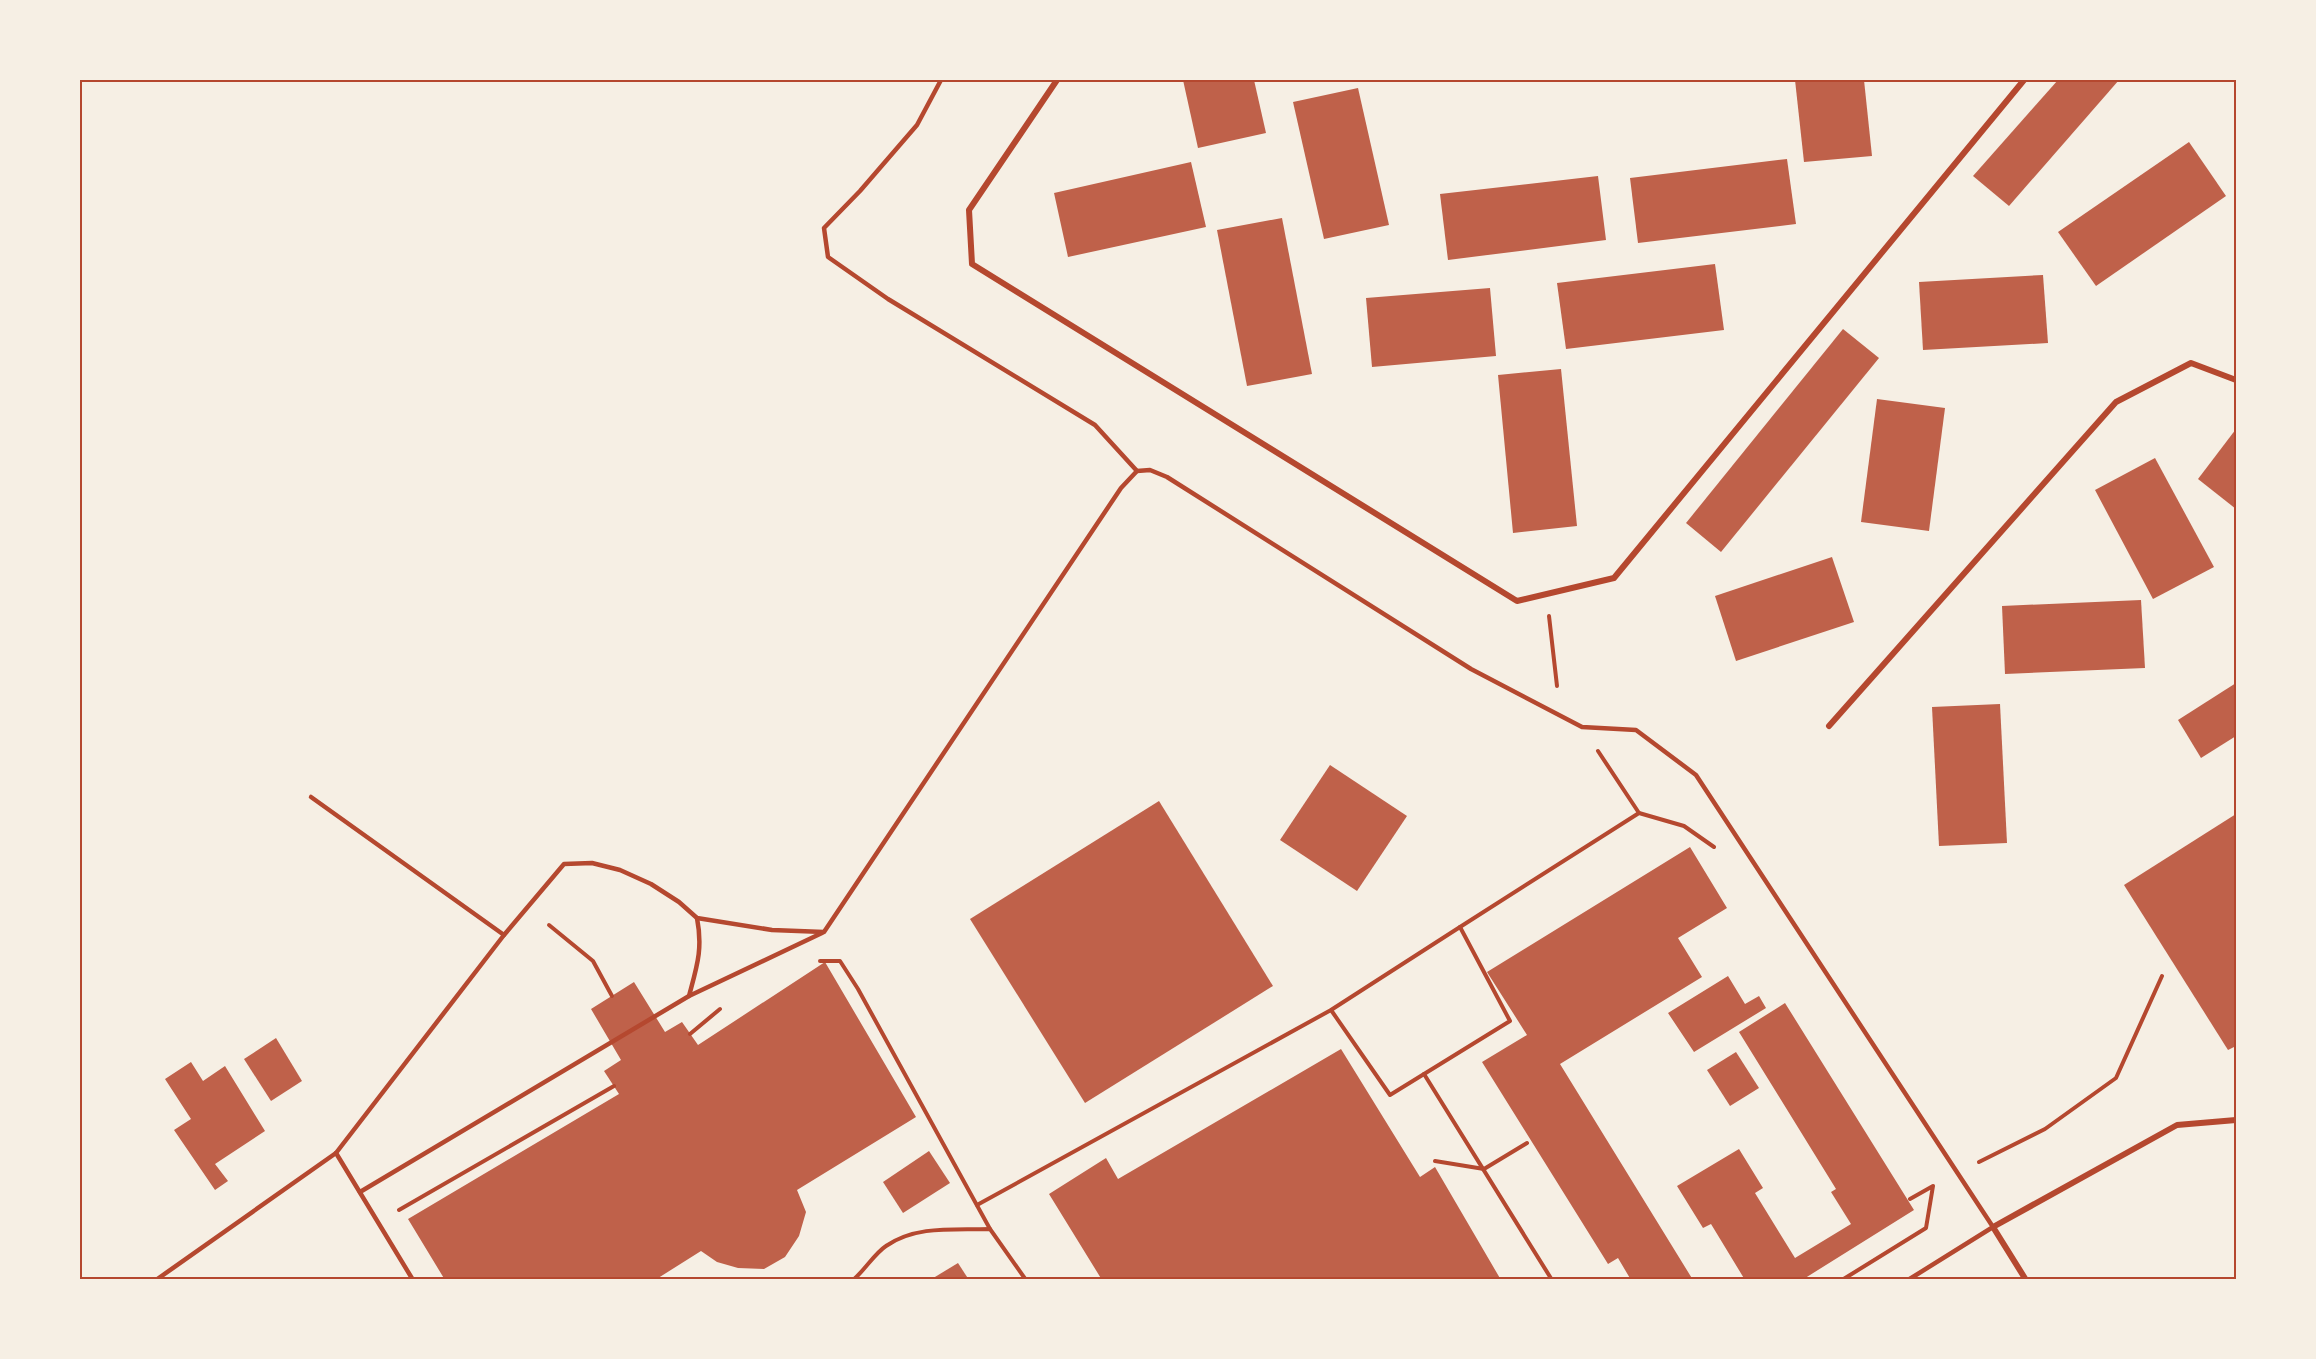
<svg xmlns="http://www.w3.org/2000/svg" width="2316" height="1359" viewBox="0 0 2316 1359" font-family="Montserrat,sans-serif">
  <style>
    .building { fill: #bf614a }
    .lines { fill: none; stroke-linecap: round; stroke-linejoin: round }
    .path { stroke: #b5482f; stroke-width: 4 }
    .service { stroke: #b5482f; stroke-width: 4.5 }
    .minor { stroke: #b5482f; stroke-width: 6 }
    .neatline { fill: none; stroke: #b5482f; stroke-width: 2 }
  </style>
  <rect width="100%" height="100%" fill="#f6efe4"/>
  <g class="building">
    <path d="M 1183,80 L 1254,80 L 1266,133 L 1198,148 Z"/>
    <path d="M 1795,80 L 1864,80 L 1872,156 L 1804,162 Z"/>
    <path d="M 2058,80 L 2119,80 L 2009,206 L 1973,176 Z"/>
    <path d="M 1358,88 L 1389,225 L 1324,239 L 1293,102 Z"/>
    <path d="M 2189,142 L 2226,196 L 2096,286 L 2058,232 Z"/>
    <path d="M 1787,159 L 1796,224 L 1638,243 L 1630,178 Z"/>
    <path d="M 1191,162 L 1206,227 L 1068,257 L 1054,193 Z"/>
    <path d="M 1598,176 L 1606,240 L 1448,260 L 1440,194 Z"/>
    <path d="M 1282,218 L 1312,374 L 1247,386 L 1217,230 Z"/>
    <path d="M 1715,264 L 1724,330 L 1566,349 L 1557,283 Z"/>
    <path d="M 2043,275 L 2048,343 L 1923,350 L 1919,282 Z"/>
    <path d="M 1490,288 L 1496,356 L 1372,367 L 1366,298 Z"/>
    <path d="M 1843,329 L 1879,358 L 1721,552 L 1686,523 Z"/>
    <path d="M 1561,369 L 1577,526 L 1513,533 L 1498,375 Z"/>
    <path d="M 1877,399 L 1945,408 L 1929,531 L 1861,522 Z"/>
    <path d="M 2236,429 L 2236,509 L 2198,479 Z"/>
    <path d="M 2155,458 L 2214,567 L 2153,599 L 2095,490 Z"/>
    <path d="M 1832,557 L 1854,622 L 1736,661 L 1715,596 Z"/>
    <path d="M 2141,600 L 2145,668 L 2005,674 L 2002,606 Z"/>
    <path d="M 2236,683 L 2236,736 L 2201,758 L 2178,720 Z"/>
    <path d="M 2000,704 L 2007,843 L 1939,846 L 1932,707 Z"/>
    <path d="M 1330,765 L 1407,816 L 1357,891 L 1280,840 Z"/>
    <path d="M 1159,801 L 1273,986 L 1085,1103 L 970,919 Z"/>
    <path d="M 2236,814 L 2236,1046 L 2228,1050 L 2124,885 Z"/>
    <path d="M 1690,847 L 1727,908 L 1678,938 L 1702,977 L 1560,1064 L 1693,1280 L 1631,1280 L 1618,1258 L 1608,1264 L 1482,1062 L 1527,1035 L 1487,972 Z"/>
    <path d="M 825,962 L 916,1117 L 797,1190 L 806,1212 L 799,1236 L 785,1257 L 764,1269 L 738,1268 L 717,1262 L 701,1251 L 655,1280 L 445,1280 L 408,1219 L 619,1094 L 604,1071 L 621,1060 L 591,1009 L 634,982 L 665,1032 L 682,1022 L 698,1045 Z"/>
    <path d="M 1728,976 L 1745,1004 L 1759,996 L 1766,1008 L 1694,1052 L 1668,1013 Z"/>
    <path d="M 1785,1003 L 1914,1210 L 1802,1280 L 1745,1280 L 1711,1224 L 1703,1228 L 1677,1186 L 1739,1149 L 1763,1188 L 1755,1193 L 1795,1258 L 1851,1224 L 1831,1192 L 1836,1189 L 1739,1032 Z"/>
    <path d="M 276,1038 L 302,1081 L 271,1101 L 244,1059 Z"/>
    <path d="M 1341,1049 L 1420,1177 L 1435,1167 L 1501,1280 L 1102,1280 L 1049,1194 L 1106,1158 L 1118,1179 Z"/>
    <path d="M 1736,1052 L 1759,1088 L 1730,1106 L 1707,1070 Z"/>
    <path d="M 191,1062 L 203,1081 L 225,1066 L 265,1131 L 215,1164 L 228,1181 L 215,1190 L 174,1130 L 191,1119 L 165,1079 Z"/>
    <path d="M 929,1151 L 950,1183 L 903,1213 L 883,1182 Z"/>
    <path d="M 958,1263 L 969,1280 L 930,1280 Z"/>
  </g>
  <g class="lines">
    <g class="path">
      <path d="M 1549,616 L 1557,686"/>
      <path d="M 1598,751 L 1639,813"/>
      <path d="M 549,925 L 593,961 L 612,996"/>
      <path d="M 1460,927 L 1639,813 L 1684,826 L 1714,847"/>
      <path d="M 820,961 L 840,961 L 858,989 L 990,1229"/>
      <path d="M 690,1034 L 720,1009"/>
      <path d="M 1424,1074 L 1552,1280"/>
      <path d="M 1435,1161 L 1484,1169 L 1527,1143"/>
      <path d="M 1979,1162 L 2045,1129 L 2116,1078 L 2162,976"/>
      <path d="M 977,1205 L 1331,1010 L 1460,927 L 1510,1021 L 1390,1095 L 1331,1010"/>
      <path d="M 399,1210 L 614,1086"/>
      <path d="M 853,1280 C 865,1270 874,1254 886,1246 C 916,1225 955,1230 990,1229 L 1026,1280"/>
      <path d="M 1842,1280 L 1926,1228 L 1933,1186 L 1910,1199"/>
    </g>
    <g class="service">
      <path d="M 941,80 L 917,125 L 860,191 L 824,228 L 828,257 L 888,299 L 1095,425 L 1137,471"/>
      <path d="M 311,797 L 504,935"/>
      <path d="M 689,996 L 822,933"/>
      <path d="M 336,1153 L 413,1280"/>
      <path d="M 360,1192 L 689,996 C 697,966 703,949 697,918"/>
      <path d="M 156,1280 L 336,1153 L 504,935 L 564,864 L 592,863 L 620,870 L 651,884 L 679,902 L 697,918 L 772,930 L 824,932 L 1121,488 L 1137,471 L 1150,470 L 1167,477 L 1471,669 L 1582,727 L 1636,730 L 1696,775 L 1993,1227 L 1908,1280"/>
    </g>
    <g class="minor">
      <path d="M 1057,80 L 969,210 L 972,264 L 1517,601 L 1614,578 L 2024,80"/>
      <path d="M 1829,726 L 2116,402 L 2191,363 L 2236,380"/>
      <path d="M 2026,1280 L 1993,1227 L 2177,1125 L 2236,1120"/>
    </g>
  </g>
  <rect width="2316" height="1359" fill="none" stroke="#f6efe4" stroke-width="162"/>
  <rect x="81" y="81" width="2154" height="1197" class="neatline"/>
</svg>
